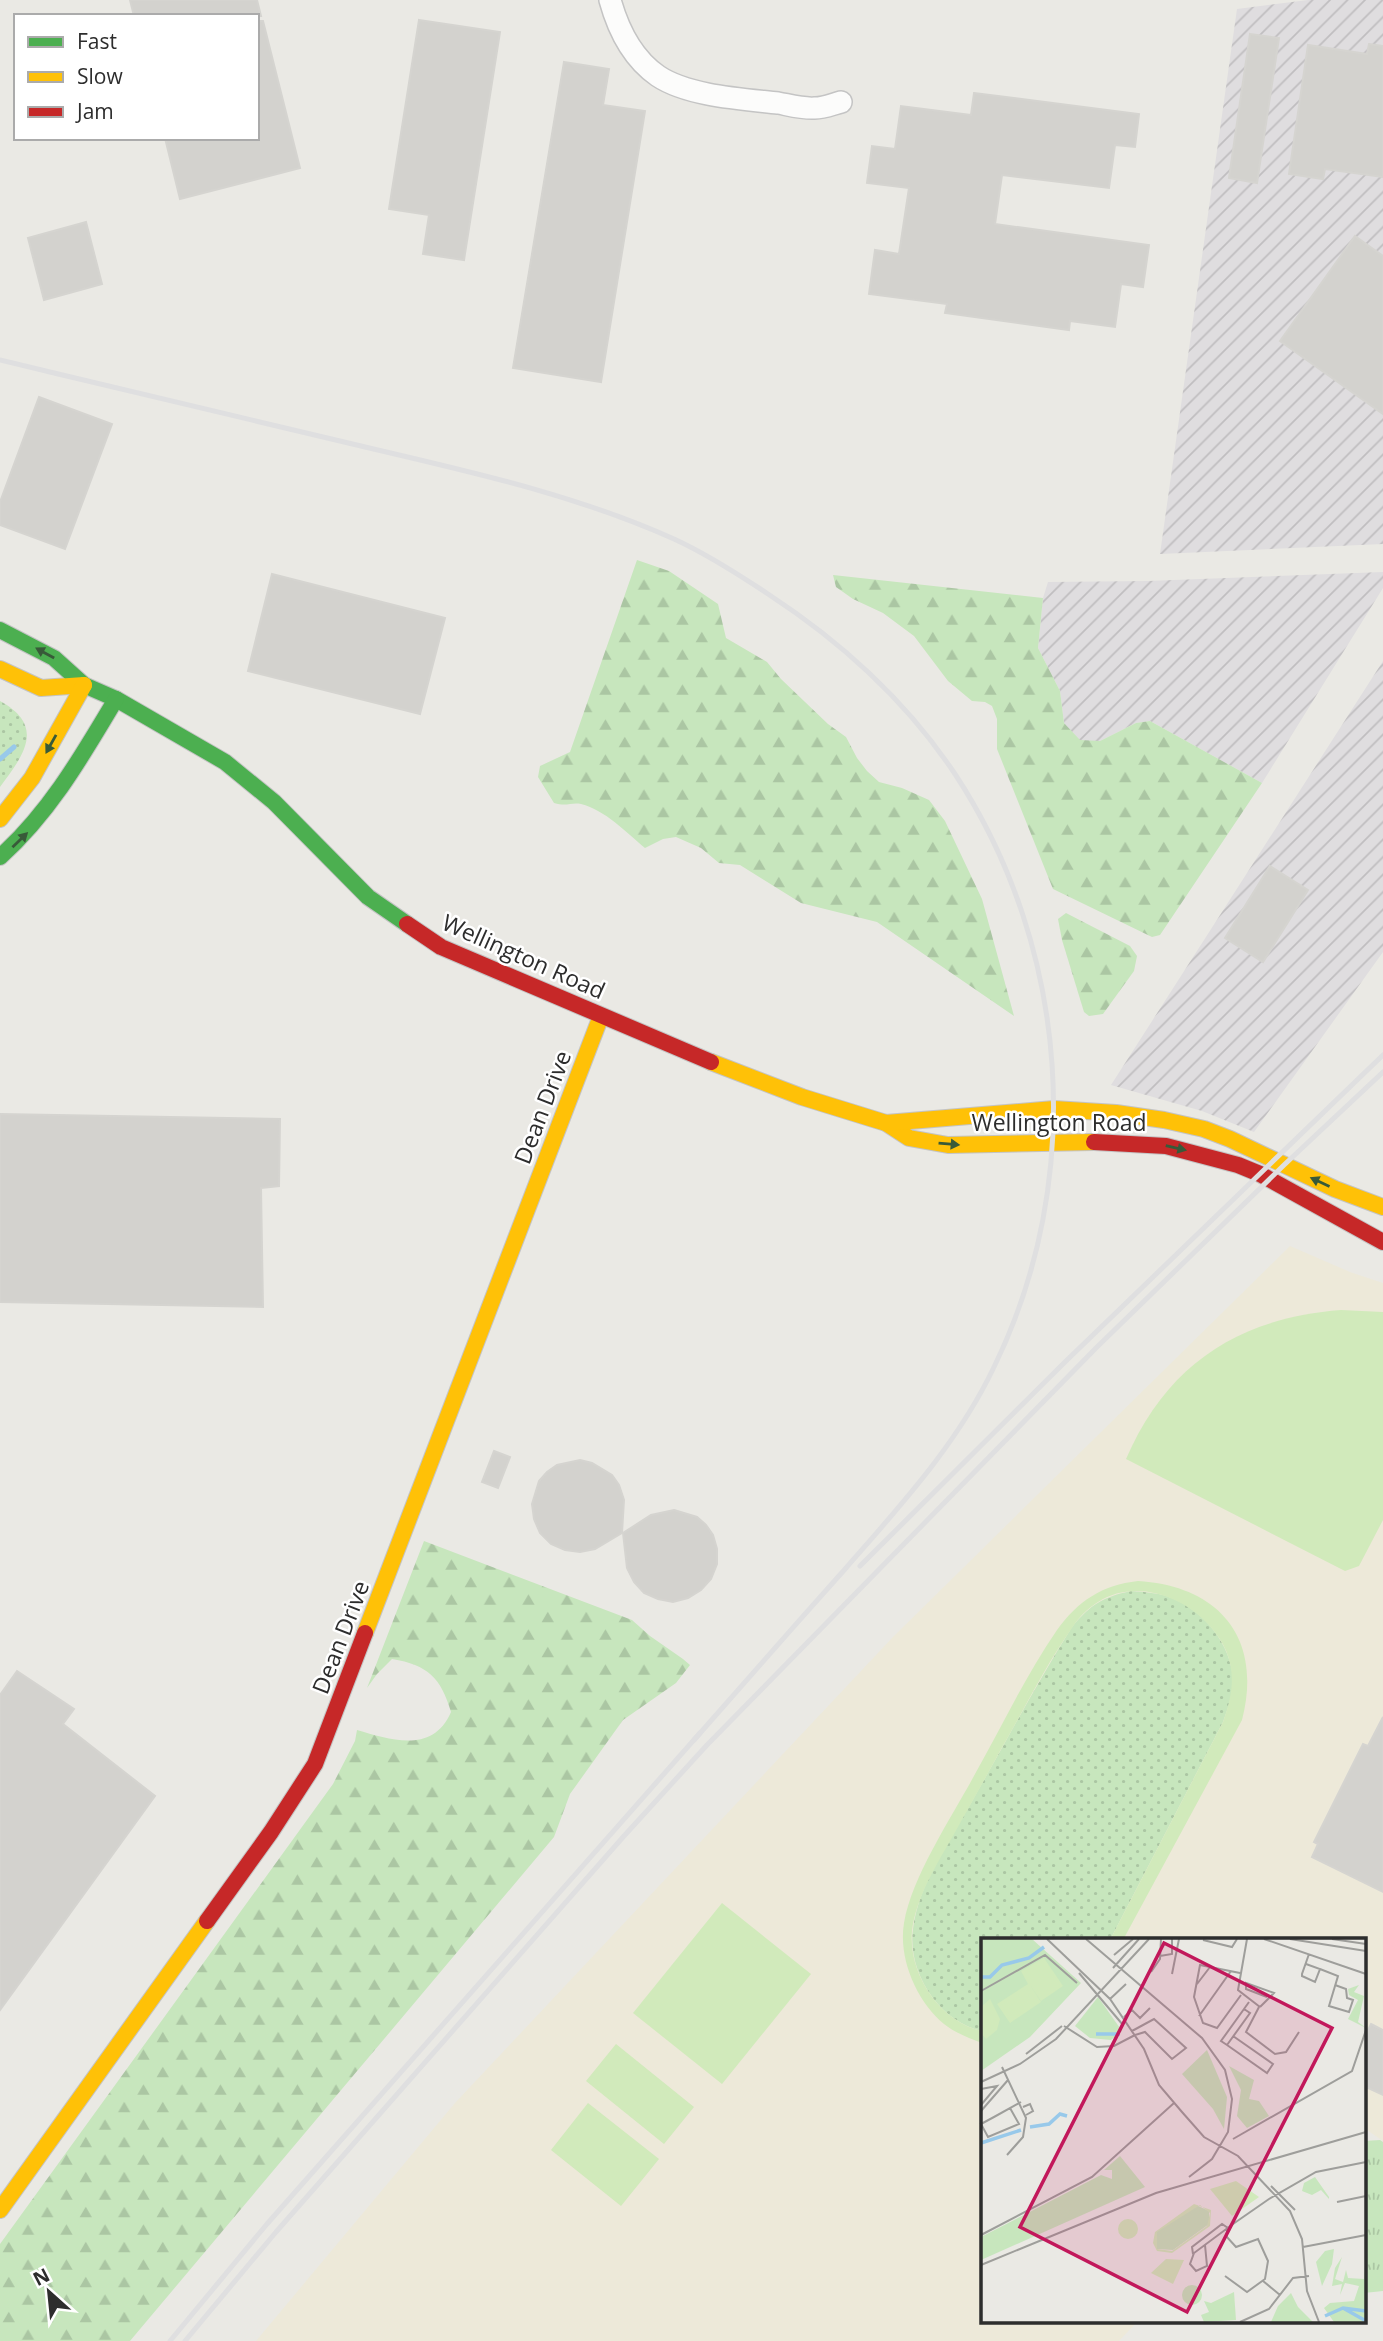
<svg xmlns="http://www.w3.org/2000/svg" width="1383" height="2341" viewBox="0 0 1383 2341" font-family="'Open Sans',sans-serif">
  <style>
    .industrial { fill: url(#industrial-furrows) }
    .education { fill: #ede9d9 }
    .grass { fill: url(#grass-dots) }
    .forest { fill: url(#forest-firs) }
    .park { fill: url(#park-tufts) }
    .pitch { fill: #d1eabb }
    .lines { fill: none; stroke-linecap: round; stroke-linejoin: round }
    .stream { stroke: #98c9ea; stroke-width: 5 }
    .building { fill: #d3d2ce; stroke: #d5d4d0; stroke-width: 2 }
    .street-casing { stroke: #c4c4c4; stroke-width: 24 }
    .fast-casing { stroke: #c4c4c4; stroke-width: 18 }
    .slow-casing { stroke: #c4c4c4; stroke-width: 18 }
    .jam-casing { stroke: #c4c4c4; stroke-width: 18 }
    .street { stroke: #fcfcfb; stroke-width: 21 }
    .fast { stroke: #4caf50; stroke-width: 16 }
    .slow { stroke: #ffc107; stroke-width: 16 }
    .jam { stroke: #c62828; stroke-width: 16 }
    .rail { stroke: #dfdfe0; stroke-width: 5 }
    .oneway { fill: #385a39 }
    .labels { text-anchor: middle; dominant-baseline: central; stroke-width: 5; stroke-linejoin: round; paint-order: stroke }
    .street-label { font-size: 23px; fill: #2d2d2d; stroke: #fff }
    .inset-river { fill: none; stroke: #98c9ea; stroke-width: 3.5 }
    .inset-road { fill: none; stroke: #9e9e9b; stroke-width: 2 }
    .view { fill: #c2185b; fill-opacity: 0.15; stroke: #c2185b; stroke-width: 3.5 }
    .inset-edge { fill: none; stroke: #2d2d2d; stroke-width: 3.5 }
  </style>
  <defs>
    <pattern id="industrial-furrows" width="10" height="10" patternUnits="userSpaceOnUse" patternTransform="scale(1.75)"><rect width="10" height="10" fill="#dfdddf"/><path d="M-1 1l2-2M0 10L10 0M9 11l2-2" fill="none" stroke="#c0bec0"/></pattern>
    <pattern id="grass-dots" width="8" height="8" patternUnits="userSpaceOnUse" patternTransform="scale(1.75)"><rect width="8" height="8" fill="#c7e6bd"/><path d="M2 2h.1M6 6h.1" fill="none" stroke="#abc6a3" stroke-width="1.8" stroke-linecap="round"/></pattern>
    <pattern id="forest-firs" width="22" height="20" patternUnits="userSpaceOnUse" patternTransform="scale(1.75)"><rect width="22" height="20" fill="#c7e6bd"/><path d="M5 1l3.5 6h-7zM16 11l3.5 6h-7z" fill="#abc6a3"/></pattern>
    <pattern id="park-tufts" width="24" height="20" patternUnits="userSpaceOnUse" patternTransform="scale(1.75)"><rect width="24" height="20" fill="#c7e6bd"/><path d="M3 7l-1-3M5 7V3M7 7l1-3M15 17l-1-3M17 17v-4M19 17l1-3" fill="none" stroke="#abc6a3"/></pattern>
  </defs>
  <rect width="100%" height="100%" fill="#eae9e4"/>
  <g class="industrial">
    <path d="M 1308,0 L 1383,0 L 1383,544 L 1160,554 L 1237,9 Z"/>
    <path d="M 1383,572 L 1383,588 L 1262,783 L 1150,721 L 1136,723 L 1100,741 L 1080,741 L 1064,723 L 1060,691 L 1038,648 L 1043,598 L 1048,582 L 1148,581 Z"/>
    <path d="M 1383,661 L 1383,952 L 1254,1132 L 1202,1111 L 1111,1085 Z"/>
  </g>
  <path class="education" d="M 1290,1246 L 1350,1272 L 1383,1283 L 1383,2141 L 1364,2128 L 1364,1940 L 982,1940 L 982,2322 L 1137,2322 L 1119,2341 L 256,2341 L 455,2103 L 893,1637 Z"/>
  <g class="grass">
    <path d="M 0,701 C 46,726 24,755 0,787 Z"/>
    <path d="M 1131,1591 C 1146,1592 1161,1593 1174,1599 C 1205,1612 1231,1645 1233,1679 C 1233,1694 1228,1708 1223,1722 L 1110,1940 L 982,1940 L 982,2031 C 939,2022 907,1972 913,1929 C 919,1881 953,1836 976,1794 C 1008,1738 1038,1681 1072,1627 C 1091,1604 1103,1597 1131,1591 Z"/>
  </g>
  <g class="forest">
    <path d="M 637,560 L 669,571 L 718,604 L 726,638 L 767,662 L 781,679 L 828,724 L 846,737 L 857,758 L 867,771 L 879,782 L 902,788 L 929,800 L 945,821 L 982,899 L 1014,1016 L 877,922 L 801,903 L 740,865 L 719,863 L 701,848 L 676,837 L 663,839 L 645,848 C 626,832 605,810 581,804 C 571,802 567,807 554,803 L 538,777 L 540,766 L 570,752 Z"/>
    <path d="M 833,575 L 1043,598 L 1038,648 L 1060,691 L 1064,723 L 1080,740 L 1100,741 L 1136,723 L 1150,721 L 1262,783 L 1160,935 L 1152,937 L 1053,889 L 997,749 L 997,719 L 992,706 L 985,702 L 972,701 L 948,681 L 914,636 L 883,613 L 853,599 L 836,587 Z"/>
    <path d="M 1066,913 L 1130,946 L 1137,956 L 1134,971 L 1103,1014 L 1089,1016 L 1084,1012 L 1062,940 L 1058,919 Z"/>
    <path d="M 424,1541 L 632,1620 L 650,1636 L 683,1659 L 690,1665 L 676,1683 L 623,1720 L 570,1794 L 554,1837 L 130,2341 L 0,2341 L 0,2244 L 333,1784 L 355,1741 L 357,1730 C 391,1740 433,1754 451,1712 C 441,1678 428,1665 392,1659 L 377,1674 L 367,1688 Z"/>
  </g>
  <path class="park" d="M 1380,2140 L 1383,2142 L 1383,2291 L 1364,2293 L 1364,2141 Z"/>
  <g class="pitch">
    <path d="M 1341,1310 L 1383,1312 L 1383,1520 L 1359,1566 L 1345,1571 L 1126,1459 C 1167,1364 1239,1318 1341,1310 Z"/>
    <path d="M 1138,1581 C 1220,1586 1263,1639 1242,1720 L 1123,1940 L 1110,1940 L 1223,1722 C 1237,1684 1236,1654 1208,1624 C 1181,1595 1134,1579 1098,1602 C 1088,1608 1078,1618 1072,1628 C 1045,1666 1024,1710 1000,1751 C 985,1779 969,1807 954,1834 C 937,1864 916,1897 912,1931 C 908,1974 940,2022 982,2031 L 982,2043 C 969,2038 955,2033 944,2024 C 917,2002 898,1959 904,1923 C 912,1876 952,1817 975,1774 C 1002,1726 1026,1675 1057,1630 C 1078,1601 1102,1585 1138,1581 Z"/>
    <path d="M 722,1903 L 811,1974 L 722,2084 L 633,2013 Z"/>
    <path d="M 616,2044 L 694,2107 L 664,2144 L 586,2081 Z"/>
    <path d="M 588,2103 L 659,2159 L 621,2206 L 551,2150 Z"/>
  </g>
  <g class="lines">
    <path class="stream" d="M 0,759 L 14,747"/>
  </g>
  <g class="building">
    <path d="M 130,0 L 257,0 L 261,16 L 134,16 Z"/>
    <path d="M 419,20 L 500,32 L 464,260 L 423,254 L 429,215 L 389,209 Z"/>
    <path d="M 257,21 L 263,21 L 300,168 L 180,199 L 165,138 L 257,138 Z"/>
    <path d="M 1250,34 L 1279,38 L 1257,183 L 1229,178 Z"/>
    <path d="M 1369,44 L 1383,46 L 1383,177 L 1325,169 L 1323,179 L 1289,174 L 1308,45 L 1367,54 Z"/>
    <path d="M 564,62 L 609,69 L 603,105 L 645,111 L 601,382 L 513,368 Z"/>
    <path d="M 974,93 L 1139,114 L 1135,147 L 1115,145 L 1109,188 L 1002,175 L 995,224 L 1149,245 L 1143,287 L 1121,284 L 1115,327 L 1070,321 L 1069,330 L 945,313 L 947,304 L 869,294 L 875,250 L 899,254 L 909,188 L 867,183 L 872,146 L 895,149 L 901,106 L 971,115 Z"/>
    <path d="M 86,222 L 102,284 L 44,300 L 28,238 Z"/>
    <path d="M 1355,236 L 1383,256 L 1383,414 L 1280,341 Z"/>
    <path d="M 39,397 L 112,424 L 65,549 L 0,525 L 0,502 Z"/>
    <path d="M 272,574 L 445,618 L 420,714 L 248,671 Z"/>
    <path d="M 1270,866 L 1308,890 L 1263,962 L 1225,938 Z"/>
    <path d="M 0,1114 L 280,1119 L 279,1186 L 261,1188 L 263,1307 L 0,1302 Z"/>
    <path d="M 494,1451 L 510,1457 L 498,1488 L 482,1482 Z"/>
    <path d="M 580,1460 L 592,1463 L 612,1475 L 619,1485 L 624,1500 L 622,1533 L 595,1549 L 580,1552 L 565,1550 L 551,1544 L 540,1533 L 534,1519 L 532,1504 L 539,1481 L 547,1472 L 557,1465 Z"/>
    <path d="M 674,1510 L 697,1517 L 706,1525 L 713,1535 L 717,1549 L 717,1564 L 711,1579 L 701,1590 L 688,1598 L 673,1602 L 658,1599 L 644,1593 L 634,1582 L 627,1568 L 623,1533 L 651,1515 Z"/>
    <path d="M 17,1671 L 74,1709 L 63,1724 L 155,1796 L 0,2010 L 0,1695 Z"/>
    <path d="M 1383,1717 L 1383,1892 L 1312,1857 L 1318,1844 L 1314,1842 L 1363,1744 L 1368,1746 Z"/>
    <path d="M 1371,2024 L 1383,2030 L 1383,2095 L 1364,2086 L 1364,2038 Z"/>
  </g>
  <g class="lines">
    <g class="street-casing">
      <path id="street" d="M 610,0 C 618,29 632,58 658,76 C 688,96 742,99 778,103 C 789,105 803,109 815,108 C 824,108 833,104 841,102"/>
    </g>
    <g class="fast-casing">
      <g id="fast">
        <path d="M 0,630 L 54,658 L 84,685 L 116,699 L 225,762 L 274,802 L 368,897 L 407,924"/>
        <path d="M 0,857 C 50,812 82,756 116,699"/>
      </g>
    </g>
    <g class="slow-casing">
      <g id="slow">
        <path d="M 0,669 L 41,688 L 84,685"/>
        <path d="M 0,819 L 32,778 L 84,685"/>
        <path d="M 711,1062 L 802,1097 L 886,1123 L 909,1138 L 948,1145 L 1094,1142"/>
        <path d="M 886,1123 L 1054,1109 L 1116,1113 L 1164,1120 L 1204,1129 L 1230,1139 L 1335,1189 L 1383,1207"/>
        <path d="M 365,1633 L 601,1016"/>
        <path d="M 0,2210 L 207,1921"/>
      </g>
    </g>
    <g class="jam-casing">
      <g id="jam">
        <path d="M 407,924 L 441,947 L 711,1062"/>
        <path d="M 1094,1142 L 1166,1146 L 1238,1165 L 1260,1174 L 1383,1242"/>
        <path d="M 207,1921 L 271,1832 L 315,1764 L 365,1633"/>
      </g>
    </g>
    <use href="#street" class="street"/>
    <use href="#fast" class="fast"/>
    <use href="#slow" class="slow"/>
    <use href="#jam" class="jam"/>
    <g class="rail">
      <path d="M 0,360 C 120,389 240,417 361,446 C 467,471 574,494 674,539 C 707,554 738,574 768,594 C 840,641 907,702 955,774 C 1070,949 1086,1179 994,1367 C 958,1443 901,1505 846,1568 C 795,1625 745,1682 694,1740"/>
      <path d="M 860,1566 L 1066,1361 L 1383,1055"/>
      <path d="M 170,2341 L 267,2224 L 700,1733"/>
      <path d="M 185,2341 L 276,2232 L 624,1836 L 707,1745 L 1097,1347 L 1284,1165 L 1383,1072"/>
    </g>
  </g>
  <defs><path id="oneway-solid" d="M-6-.8H1V-3.2L6.5 0L1 3.2V.8H-6Z" transform="scale(1.75)"/></defs>
  <g class="oneway">
    <use href="#oneway-solid" transform="translate(45 653) rotate(-151)"/>
    <use href="#oneway-solid" transform="translate(51 744) rotate(119)"/>
    <use href="#oneway-solid" transform="translate(20 840) rotate(-44)"/>
    <use href="#oneway-solid" transform="translate(949 1144) rotate(5)"/>
    <use href="#oneway-solid" transform="translate(1176 1148) rotate(13)"/>
    <use href="#oneway-solid" transform="translate(1320 1182) rotate(-155)"/>
  </g>
  <g class="labels">
    <g class="street-label">
      <text transform="translate(524 956) rotate(24)">Wellington Road</text>
      <text transform="translate(542 1107) rotate(-69)">Dean Drive</text>
      <text x="1059" y="1122">Wellington Road</text>
      <text transform="translate(340 1637) rotate(-69)">Dean Drive</text>
    </g>
  </g>
  <g transform="translate(981 1938)">
    <rect width="385" height="385" fill="#eae9e4"/>
    <path d="M 117,59 L 141,93 L 130,102 L 109,100 L 94,88 ZM 215,267 L 228,273 L 228,286 L 192,312 L 176,311 L 175,294 Z" fill="#c7e6bd"/>
    <path d="M 378,47 L 373,54 L 383,58 L 377,84 L 385,90 L 367,81 L 377,62 L 368,57 L 367,51 ZM 226,112 L 246,159 L 243,191 L 232,171 L 201,136 ZM 248,128 L 273,142 L 268,161 L 278,163 L 288,178 L 266,190 L 256,178 L 260,152 ZM 139,218 L 164,249 L 0,322 L 0,299 L 120,237 L 131,241 L 131,232 L 123,232 ZM 334,239 L 348,259 L 348,261 L 340,252 L 331,257 L 321,253 L 323,245 ZM 353,311 L 351,326 L 341,348 L 335,324 L 344,313 ZM 385,317 L 385,384 L 353,384 L 343,370 L 349,365 L 373,363 L 378,348 L 364,345 L 359,357 L 361,346 L 351,348 L 354,330 L 361,319 L 354,341 L 362,344 L 365,332 L 367,340 L 383,341 ZM 253,354 L 255,382 L 223,384 L 220,377 L 228,374 L 223,363 L 230,365 ZM 310,355 L 317,369 L 332,384 L 290,384 L 297,368 Z" fill="#c7e6bd"/>
    <path d="M 0,1 L 51,1 L 100,45 L 49,99 L 0,133 ZM201 357a10 10 0 1 1 20 0a10 10 0 1 1-20 0Z" fill="#c7e6bd"/>
    <path d="M 63,20 L 82,48 L 60,63 L 49,47 L 60,64 L 29,85 L 16,66 L 47,46 L 40,33 ZM 9,61 L 19,81 L 16,92 L 5,101 L 0,95 L 0,69 ZM 255,243 L 278,259 L 251,278 L 229,251 ZM 213,266 L 230,272 L 229,288 L 191,315 L 176,313 L 172,305 L 174,294 ZM 219,267 L 229,275 L 226,288 L 191,313 L 176,311 L 176,294 ZM137 291a10 10 0 1 1 20 0a10 10 0 1 1-20 0ZM 185,321 L 203,322 L 192,346 L 170,335 Z" fill="#d1eabb" fill-rule="evenodd"/>
    <path class="inset-river" d="M 0,39 L 9,39 L 21,27 L 48,20 L 63,9M 115,96 L 139,96M 49,189 L 68,186 L 79,176 L 86,178M 0,205 L 40,192M 362,370 L 385,383M 344,378 L 362,370 L 385,373"/>
    <path class="inset-road" d="M 66,1 L 129,61 L 163,111 L 178,147 L 201,174 L 223,199 L 257,218 L 309,273 L 321,301 L 326,353 L 338,384M 105,1 L 221,100 L 244,132 L 251,161 L 247,194 L 231,221 L 208,239M 266,1 L 257,52 L 279,69M 283,1 L 385,36M 309,1 L 385,13M 351,1 L 385,6M 222,2 L 251,9 L 256,1M 133,17 L 152,1M 179,18 L 191,16 L 191,1M 325,26 L 339,31 L 334,44 L 321,38 L 321,36 L 328,16M 132,30 L 158,1M 339,31 L 357,38 L 348,68 L 368,74 L 372,62 L 366,60 L 365,51 L 354,47M 170,34 L 179,21 L 180,1M 98,35 L 142,87M 259,35 L 219,27 L 213,59 L 222,85 L 236,90 L 260,57M 191,36 L 198,1M 216,46 L 229,29M 0,53 L 64,17 L 96,45M 129,61 L 145,46M 278,69 L 265,94 L 294,116 L 305,114 L 318,94M 279,69 L 293,55 L 265,45 L 265,51 L 286,59M 263,71 L 269,75 L 246,107 L 240,103 L 263,71 L 268,64M 218,78 L 250,33M 143,79 L 151,72 L 159,80 L 169,70M 83,88 L 116,109 L 133,108 L 154,97M 151,93 L 173,81 L 205,110 L 191,121 L 164,94 L 154,97M 246,107 L 286,135 L 292,126 L 252,98M 45,116 L 81,88M 21,129 L 45,180 L 42,199 L 26,217M 0,144 L 39,126 L 75,101 L 168,1M 0,151 L 16,148 L 0,167M 42,169 L 49,166 L 52,173 L 45,177M 29,170 L 38,186 L 7,199 L 0,186 L 13,179 L 40,164M 0,173 L 27,142M 252,201 L 371,133 L 385,92M 290,248 L 314,272M 356,264 L 385,258M 0,297 L 111,239 L 193,165M 224,307 L 226,328 L 215,333 L 209,326 L 213,315 L 252,286 L 288,261 L 335,234 L 385,224M 322,309 L 385,297M 212,316 L 211,309 L 241,286 L 247,290M 0,327 L 175,255 L 385,194M 244,338 L 266,354 L 284,341 L 287,323 L 277,301 L 255,309 L 245,298 L 247,290M 282,343 L 299,357M 259,384 L 288,371 L 312,340 L 328,338"/>
    <path class="view" d="M 183,5 L 351,90 L 206,374 L 39,289 Z"/>
    <rect width="385" height="385" class="inset-edge"/>
  </g>
  <rect x="14" y="14" width="245" height="126" fill="#ffffff" stroke="#ababab" stroke-width="2"/>
  <rect x="28" y="37" width="35" height="10" fill="#4caf50" stroke="#ababab" stroke-width="2"/>
  <text x="77" y="49" font-size="21" fill="#2d2d2d">Fast</text>
  <rect x="28" y="72" width="35" height="10" fill="#ffc107" stroke="#ababab" stroke-width="2"/>
  <text x="77" y="84" font-size="21" fill="#2d2d2d">Slow</text>
  <rect x="28" y="107" width="35" height="10" fill="#c62828" stroke="#ababab" stroke-width="2"/>
  <text x="77" y="119" font-size="21" fill="#2d2d2d">Jam</text>
  <g transform="translate(49 2292) rotate(333)" stroke="#ffffff" stroke-width="5" paint-order="stroke">
  <path d="M0-5L12 26L0 18L-12 26Z" fill="#2d2d2d"/>
  <text y="-10" font-size="19" font-weight="bold" text-anchor="middle" fill="#2d2d2d">N</text>
  </g>
</svg>
